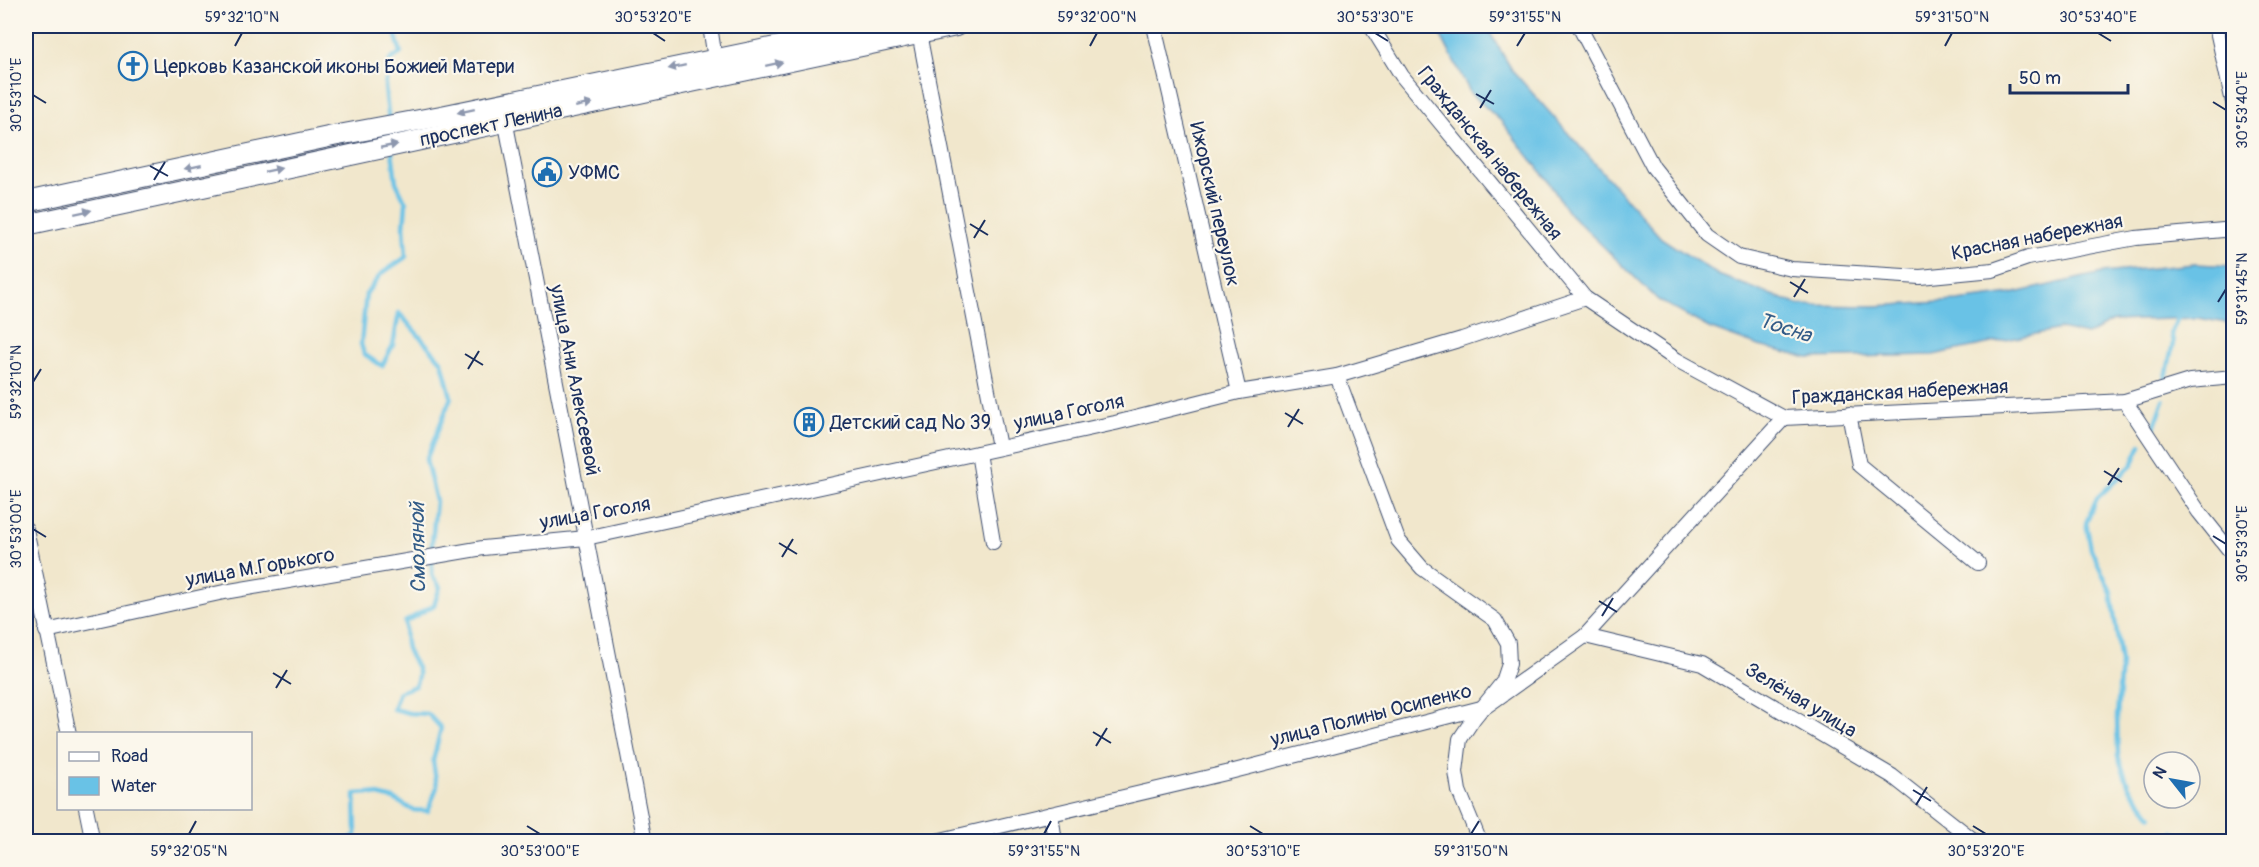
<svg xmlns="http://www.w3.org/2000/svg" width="2259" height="867" viewBox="0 0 2259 867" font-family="Pangolin,sans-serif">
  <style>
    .water { fill: #69c2e6; stroke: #4278a2; stroke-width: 1.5 }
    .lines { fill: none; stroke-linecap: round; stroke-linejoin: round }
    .stream { stroke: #69c2e6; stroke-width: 4.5 }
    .street-casing { stroke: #3b4b6e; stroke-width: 16 }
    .secondary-casing { stroke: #3b4b6e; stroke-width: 22 }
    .street { stroke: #fff; stroke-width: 14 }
    .secondary { stroke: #fff; stroke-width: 20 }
    .oneway { fill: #8d97ae }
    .ticks { fill: none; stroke: #1b2f5e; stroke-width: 2 }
    .labels { text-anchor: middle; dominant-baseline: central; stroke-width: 4.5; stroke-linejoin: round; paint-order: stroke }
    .poi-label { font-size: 20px; fill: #1b2f5e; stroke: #fbf7ec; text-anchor: start }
    .street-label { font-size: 20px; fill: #1b2f5e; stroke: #fbf7ec }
    .water-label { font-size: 21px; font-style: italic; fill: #325b87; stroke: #fbf7ec }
    .neatline { fill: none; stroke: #1b2f5e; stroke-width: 2 }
    .ticks-label { font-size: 15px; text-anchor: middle; fill: #1b2f5e }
  </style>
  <rect width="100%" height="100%" fill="#fbf7ec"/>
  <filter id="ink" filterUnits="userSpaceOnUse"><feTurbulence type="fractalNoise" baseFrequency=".0167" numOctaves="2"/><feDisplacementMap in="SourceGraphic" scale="12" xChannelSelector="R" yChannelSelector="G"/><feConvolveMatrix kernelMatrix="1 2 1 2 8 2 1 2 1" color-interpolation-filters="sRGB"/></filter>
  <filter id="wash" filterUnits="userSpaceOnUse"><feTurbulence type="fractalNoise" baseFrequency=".008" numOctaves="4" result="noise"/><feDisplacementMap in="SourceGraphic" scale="24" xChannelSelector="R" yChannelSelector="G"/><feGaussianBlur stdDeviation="1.35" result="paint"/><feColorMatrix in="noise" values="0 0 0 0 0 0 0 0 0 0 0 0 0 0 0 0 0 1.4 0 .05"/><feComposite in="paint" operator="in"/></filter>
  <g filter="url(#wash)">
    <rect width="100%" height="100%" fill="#f1e7cc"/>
    <path class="water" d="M 1436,26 L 1486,26 L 1512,70 L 1661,238 L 1718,275 L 1799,305 L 1875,306 L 1958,301 L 2011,294 L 2102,273 L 2195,264 L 2233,266 L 2233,324 L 2198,318 L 2113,321 L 2087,335 L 2060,329 L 1933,355 L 1808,358 L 1759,346 L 1709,328 L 1658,300 L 1567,211 L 1548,181 L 1501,121 L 1471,94 Z"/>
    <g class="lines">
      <g class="stream">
        <path d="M 389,122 L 385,87 L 390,60 L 401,53 L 393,26"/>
        <path d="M 2165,382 L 2173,343 L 2171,333 L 2179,315"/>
        <path d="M 2153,431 L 2164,400"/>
        <path d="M 2141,445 L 2132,465 L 2097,498 L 2086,523 L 2091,549 L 2111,592 L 2121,663 L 2117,716 L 2118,756 L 2129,787 L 2152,816"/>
        <path d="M 2174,832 L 2187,842"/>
        <path d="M 333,842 L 349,839 L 356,835 L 355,794 L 369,793 L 394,799 L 413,810 L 428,811 L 437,787 L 433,761 L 441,728 L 428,714 L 409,713 L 393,709 L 399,692 L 415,686 C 423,668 414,666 408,651 C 404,643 406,631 405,622 L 434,605 L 440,587 L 432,575 L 432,543 L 436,501 L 426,460 L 451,397 L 442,362 L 399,313 L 393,345 L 382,366 L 364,354 L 361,344 L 366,294 L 381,274 L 406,257 L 404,227 L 406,203 L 396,182 L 392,151"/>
      </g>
    </g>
  </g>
  <g filter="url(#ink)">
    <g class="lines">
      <g class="street-casing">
        <g id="street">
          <path d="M 710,26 L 715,59"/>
          <path d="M 1154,26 L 1239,392"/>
          <path d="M 1371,26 L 1402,76 L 1585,298 L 1677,360 L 1784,418 L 2125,401 L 2190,381 L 2234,377"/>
          <path d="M 1579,26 L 1653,167 L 1707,235 L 1739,257 L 1792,269 L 1920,277 L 1993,270 L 2028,258 L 2136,238 L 2234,229"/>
          <path d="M 2216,26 L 2234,107"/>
          <path d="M 918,28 L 999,447"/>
          <path d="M 504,114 L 645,842"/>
          <path d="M 1337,376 L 1398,540 L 1422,568 L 1495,620 L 1508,643 L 1509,664 L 1503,682 L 1474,718 L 1460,739 L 1456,772 L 1459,791 L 1480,842"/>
          <path d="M 2125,401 L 2199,512 L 2234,556"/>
          <path d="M 1849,414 L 1859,465 L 1978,563"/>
          <path d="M 978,453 L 993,542"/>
          <path d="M 26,529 L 69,734"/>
          <path d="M 46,631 L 224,592 L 483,548 L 586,538 L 1115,423 L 1239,392 L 1337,376 L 1462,339 L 1585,298"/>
          <path d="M 1585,636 L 1702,664 L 1892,776 L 1976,842"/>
          <path d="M 86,808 L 93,842"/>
          <path d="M 1051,814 L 1055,842"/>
          <path d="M 932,842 L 1226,773 L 1485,707 L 1585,636 L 1784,418"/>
        </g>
      </g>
      <g class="secondary-casing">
        <g id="secondary">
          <path d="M 26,202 L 333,136 L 441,116 L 878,26"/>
          <path d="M 26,225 C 335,156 646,92 956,26"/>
        </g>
      </g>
      <use href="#street" class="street"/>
      <use href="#secondary" class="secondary"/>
    </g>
    <defs><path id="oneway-solid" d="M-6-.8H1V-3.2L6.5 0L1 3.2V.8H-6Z" transform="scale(1.5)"/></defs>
    <g class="oneway">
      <use href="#oneway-solid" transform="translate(774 64) rotate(-12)"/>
      <use href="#oneway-solid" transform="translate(677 67) rotate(168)"/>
      <use href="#oneway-solid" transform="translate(584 105) rotate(-12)"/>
      <use href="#oneway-solid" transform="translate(466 111) rotate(168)"/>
      <use href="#oneway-solid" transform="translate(389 146) rotate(-11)"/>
      <use href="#oneway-solid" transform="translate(193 167) rotate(168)"/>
      <use href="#oneway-solid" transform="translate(273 170) rotate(-12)"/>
      <use href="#oneway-solid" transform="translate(83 212) rotate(-12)"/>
    </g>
  </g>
  <path class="ticks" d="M 653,33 L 665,41M 1375,33 L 1388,41M 2098,33 L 2111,41M 235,46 L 242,33M 1090,46 L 1097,33M 1517,46 L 1525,33M 1945,46 L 1952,33M 1476,94 L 1494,104M 33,95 L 46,103M 2213,102 L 2226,110M 1480,108 L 1491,90M 150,166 L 168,176M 154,180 L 165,162M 970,224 L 988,235M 974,238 L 985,220M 1790,282 L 1808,293M 1794,297 L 1805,279M 2218,302 L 2226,289M 465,354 L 483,365M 468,369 L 479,351M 33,382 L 41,369M 1285,413 L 1303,424M 1288,427 L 1299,409M 2104,471 L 2122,482M 2108,485 L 2119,468M 33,529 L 46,537M 2213,536 L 2226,544M 779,543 L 797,554M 782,557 L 793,539M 1599,601 L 1617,612M 1602,616 L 1613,598M 273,673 L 291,684M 276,688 L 287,670M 1093,732 L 1111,743M 1096,746 L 1107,728M 1913,790 L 1931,801M 1916,805 L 1927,787M 527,826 L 540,834M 1250,826 L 1263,834M 1973,826 L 1986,834M 189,834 L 196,821M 1044,834 L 1051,821M 1471,834 L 1479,821"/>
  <defs>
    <g id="church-ring" transform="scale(1.5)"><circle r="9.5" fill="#fbf7ec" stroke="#1f6fb2" stroke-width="1.5"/><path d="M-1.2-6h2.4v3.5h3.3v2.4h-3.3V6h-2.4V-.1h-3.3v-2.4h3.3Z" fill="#1f6fb2"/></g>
    <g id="civic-ring" transform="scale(1.5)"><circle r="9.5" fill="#fbf7ec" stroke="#1f6fb2" stroke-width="1.5"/><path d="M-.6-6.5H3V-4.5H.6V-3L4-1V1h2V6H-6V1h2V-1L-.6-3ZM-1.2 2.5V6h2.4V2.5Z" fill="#1f6fb2"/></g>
    <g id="building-ring" transform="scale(1.5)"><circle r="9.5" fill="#fbf7ec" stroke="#1f6fb2" stroke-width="1.5"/><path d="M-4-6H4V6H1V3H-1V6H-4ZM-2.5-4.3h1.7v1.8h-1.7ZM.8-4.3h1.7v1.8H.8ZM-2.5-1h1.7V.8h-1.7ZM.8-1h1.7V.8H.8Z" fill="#1f6fb2"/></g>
  </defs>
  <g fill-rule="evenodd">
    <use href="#church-ring" x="133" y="66"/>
    <use href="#civic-ring" x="547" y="172"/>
    <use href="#building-ring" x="809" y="422"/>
  </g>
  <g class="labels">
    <g class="poi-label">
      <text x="154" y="66">Церковь Казанской иконы Божией Матери</text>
      <text x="568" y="172">УФМС</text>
      <text x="830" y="422">Детский сад № 39</text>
    </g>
    <g class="street-label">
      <text transform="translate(491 125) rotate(-12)">проспект Ленина</text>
      <text transform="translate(1490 153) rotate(51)">Гражданская набережная</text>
      <text transform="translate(1215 204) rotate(77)">Ижорский переулок</text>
      <text transform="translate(2037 237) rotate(-11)">Красная набережная</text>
      <text transform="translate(575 380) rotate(79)">улица Ани Алексеевой</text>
      <text transform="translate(1900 392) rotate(-3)">Гражданская набережная</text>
      <text transform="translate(1069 412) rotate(-12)">улица Гоголя</text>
      <text transform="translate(595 513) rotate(-10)">улица Гоголя</text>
      <text transform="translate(260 567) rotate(-10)">улица М.Горького</text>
      <text transform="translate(1801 700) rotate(31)">Зелёная улица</text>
      <text transform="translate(1371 715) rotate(-14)">улица Полины Осипенко</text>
    </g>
    <g class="water-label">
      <text transform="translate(1785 328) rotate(18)">Тосна</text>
      <text transform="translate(418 548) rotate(-91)">Смоляной</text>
    </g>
  </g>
  <rect width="2259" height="867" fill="none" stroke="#fbf7ec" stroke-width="66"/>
  <rect x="57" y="732" width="195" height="78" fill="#fbf7ec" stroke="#a1a7b3" stroke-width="1.5"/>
  <rect x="69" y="752" width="30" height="9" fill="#ffffff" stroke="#a1a7b3" stroke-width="1.5"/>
  <text x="111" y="762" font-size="18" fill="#1b2f5e">Road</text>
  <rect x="69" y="777" width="30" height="18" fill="#69c2e6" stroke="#a1a7b3" stroke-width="1.5"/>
  <text x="111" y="792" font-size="18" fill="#1b2f5e">Water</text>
  <g transform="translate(2172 780) rotate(301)"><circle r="28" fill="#fbf7ec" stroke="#a1a7b3" stroke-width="1.5"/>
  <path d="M0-4.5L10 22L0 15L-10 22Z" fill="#1f6fb2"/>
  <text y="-9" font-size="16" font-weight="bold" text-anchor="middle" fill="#1b2f5e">N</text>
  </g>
  <path d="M2010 84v9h118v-9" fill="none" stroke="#1b2f5e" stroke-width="3"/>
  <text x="2019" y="84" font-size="18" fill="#1b2f5e" stroke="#fbf7ec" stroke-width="4.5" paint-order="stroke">50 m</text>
  <rect x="33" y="33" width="2193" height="801" class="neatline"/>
  <g class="ticks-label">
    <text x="242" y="22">59°32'10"N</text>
    <text x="653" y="22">30°53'20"E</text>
    <text x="1097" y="22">59°32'00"N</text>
    <text x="1375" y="22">30°53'30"E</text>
    <text x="1525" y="22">59°31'55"N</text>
    <text x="1952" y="22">59°31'50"N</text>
    <text x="2098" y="22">30°53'40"E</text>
    <text transform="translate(16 95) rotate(-90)" y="5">30°53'10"E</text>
    <text transform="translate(2242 110) rotate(-90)" y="5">30°53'40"E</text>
    <text transform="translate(2242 289) rotate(-90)" y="5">59°31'45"N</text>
    <text transform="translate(16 382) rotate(-90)" y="5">59°32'10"N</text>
    <text transform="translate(16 529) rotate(-90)" y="5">30°53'00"E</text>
    <text transform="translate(2242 544) rotate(-90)" y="5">30°53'30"E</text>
    <text x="189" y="856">59°32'05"N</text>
    <text x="540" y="856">30°53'00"E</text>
    <text x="1044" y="856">59°31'55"N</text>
    <text x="1263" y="856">30°53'10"E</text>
    <text x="1471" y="856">59°31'50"N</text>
    <text x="1986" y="856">30°53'20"E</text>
  </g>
</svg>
